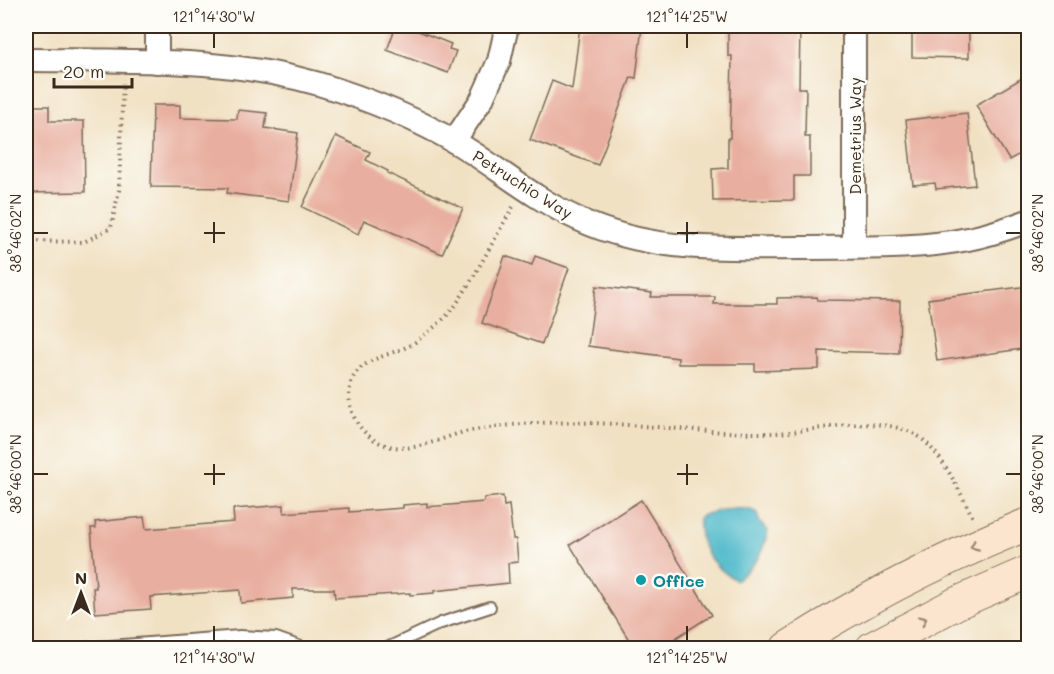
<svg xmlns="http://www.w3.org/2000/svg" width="1054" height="674" viewBox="0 0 1054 674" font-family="Mali,sans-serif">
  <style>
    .water { fill: #4eb9ca; stroke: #447274; stroke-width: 1.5 }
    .building { fill: #e8ae9f }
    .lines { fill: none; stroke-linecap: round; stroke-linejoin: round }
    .lane-casing { stroke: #7b6a58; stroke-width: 14 }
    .street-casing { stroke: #7b6a58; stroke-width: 26 }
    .secondary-casing { stroke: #7b6a58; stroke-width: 34 }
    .path { stroke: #7b6a58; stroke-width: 4; stroke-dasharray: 1.5 4.5; stroke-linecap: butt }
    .lane { stroke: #fff; stroke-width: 10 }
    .street { stroke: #fff; stroke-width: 22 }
    .secondary { stroke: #fce5cf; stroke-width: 32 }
    .oneway { stroke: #9c8876 }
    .ticks { fill: none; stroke: #3b2a1e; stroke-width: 2 }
    .culture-dot { fill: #0f9aa8; stroke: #fdfcf7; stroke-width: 2 }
    .labels { text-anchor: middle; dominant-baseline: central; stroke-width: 5; stroke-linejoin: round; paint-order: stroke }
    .street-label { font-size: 16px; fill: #3b2a1e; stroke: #fdfcf7 }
    .culture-label { font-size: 16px; font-weight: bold; fill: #0d838f; stroke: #fdfcf7; text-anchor: start }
    .neatline { fill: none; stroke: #3b2a1e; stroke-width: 2 }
    .ticks-label { font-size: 15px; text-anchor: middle; fill: #3b2a1e }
  </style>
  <rect width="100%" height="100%" fill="#fdfcf7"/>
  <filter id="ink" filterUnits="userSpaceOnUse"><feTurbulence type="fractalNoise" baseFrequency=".0167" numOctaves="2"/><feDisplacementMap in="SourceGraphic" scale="12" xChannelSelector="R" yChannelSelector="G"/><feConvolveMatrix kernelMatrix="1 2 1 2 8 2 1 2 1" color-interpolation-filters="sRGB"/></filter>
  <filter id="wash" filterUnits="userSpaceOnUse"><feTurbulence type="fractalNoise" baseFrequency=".008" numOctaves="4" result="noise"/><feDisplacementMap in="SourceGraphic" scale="24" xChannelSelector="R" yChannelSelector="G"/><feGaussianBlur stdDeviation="1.35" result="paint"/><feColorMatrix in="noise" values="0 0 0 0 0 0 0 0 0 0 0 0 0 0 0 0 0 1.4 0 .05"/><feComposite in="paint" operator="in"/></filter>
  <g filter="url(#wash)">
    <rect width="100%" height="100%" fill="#f1e1c3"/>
    <path class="water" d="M 747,509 L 756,512 L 760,523 L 768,531 C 762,555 756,565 736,580 C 711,566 697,546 699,517 C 715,510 730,508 747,509 Z"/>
    <g id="blocks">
      <g class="building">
        <path d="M 396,26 L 417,26 L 416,30 L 451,44 L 449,49 L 456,51 L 448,73 L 387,50 Z"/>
        <path d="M 580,26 L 642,26 L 636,78 L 631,77 L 598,165 L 530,140 L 552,81 L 572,89 Z"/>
        <path d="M 728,26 L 800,26 L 799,88 L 806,88 L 805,137 L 810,137 L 810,176 L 794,176 L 794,200 L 713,201 L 712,169 L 728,168 L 728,138 L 730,138 L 732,56 L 728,56 Z"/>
        <path d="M 912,26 L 969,26 L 969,58 L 912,57 Z"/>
        <path d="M 1029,74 L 1029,149 L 1009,160 L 976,105 Z"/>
        <path d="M 153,105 L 180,105 L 180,118 L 237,119 L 238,110 L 267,113 L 265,128 L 298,133 L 289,201 L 227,193 L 228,188 L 151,187 Z"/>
        <path d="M 26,106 L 49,106 L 49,121 L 84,121 L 85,192 L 26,193 Z"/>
        <path d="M 967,113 L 975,185 L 936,189 L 935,183 L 913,185 L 906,120 Z"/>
        <path d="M 336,136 L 370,152 L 366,160 L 388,171 L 387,173 L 463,208 L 442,254 L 364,220 L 358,234 L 302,207 Z"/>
        <path d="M 505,256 L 532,265 L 535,256 L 569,268 L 542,344 L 482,323 Z"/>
        <path d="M 596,286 L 652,293 L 651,297 L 715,297 L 714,304 L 777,304 L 777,298 L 817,297 L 818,300 L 900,301 L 899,353 L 819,351 L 819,369 L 755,371 L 755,364 L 678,364 L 678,358 L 588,346 Z"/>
        <path d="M 1029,286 L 1029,348 L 937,361 L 928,299 Z"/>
        <path d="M 503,496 L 504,506 L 509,505 L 513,539 L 516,539 L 518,562 L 508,563 L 509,583 L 434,591 L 434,593 L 410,595 L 410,593 L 335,598 L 334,589 L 293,589 L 293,598 L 241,603 L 240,590 L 150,597 L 151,609 L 95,613 L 93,588 L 96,588 L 91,528 L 96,528 L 95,522 L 144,517 L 146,529 L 234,522 L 233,509 L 284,505 L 284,513 L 349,508 L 349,512 L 403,508 L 403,505 L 427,503 L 427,507 L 484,502 L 484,498 Z"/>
        <path d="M 641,500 L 712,615 L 660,648 L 634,648 L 570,545 Z"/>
      </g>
    </g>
  </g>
  <g filter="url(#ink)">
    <use href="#blocks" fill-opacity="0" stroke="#7b6a58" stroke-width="1.5"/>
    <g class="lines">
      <g class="lane-casing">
        <g id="lane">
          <path d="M 84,648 L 240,636 L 276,638 L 304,648"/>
          <path d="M 387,648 L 441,623 L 490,607"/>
        </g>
      </g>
      <g class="street-casing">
        <g id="street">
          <path d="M 854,26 L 854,247"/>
          <path d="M 26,60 C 130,61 237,56 338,90 C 386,106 434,127 476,155 C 509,177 541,202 578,219 C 651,253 722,248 800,248 C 855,247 914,250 968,239 C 989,235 1009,228 1028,221"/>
          <path d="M 157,62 L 157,26"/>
          <path d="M 454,141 L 482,99 L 499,61 L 507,26"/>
        </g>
      </g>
      <g class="secondary-casing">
        <g id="secondary">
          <path d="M 787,648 C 863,599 944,558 1028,524"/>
          <path d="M 872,648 L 957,603 L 1028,572"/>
        </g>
      </g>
      <g class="path">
        <path d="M 513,207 C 494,239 477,273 457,303 C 447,318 432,329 418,340 C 399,356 359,355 351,383 C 343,412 364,443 394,447 C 418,451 441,438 464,432 C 480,429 496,427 512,425 C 599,416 686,434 773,433 C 817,432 866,415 908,431 C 937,441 960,492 973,518"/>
        <path d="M 26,241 L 84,242 L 111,228 L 119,190 L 123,83"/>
      </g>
      <use href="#lane" class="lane"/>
      <use href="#street" class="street"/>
      <use href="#secondary" class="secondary"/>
    </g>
    <defs><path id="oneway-chevron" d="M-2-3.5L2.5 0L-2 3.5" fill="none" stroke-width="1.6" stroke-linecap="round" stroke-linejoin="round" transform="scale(1.5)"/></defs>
    <g class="oneway">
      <use href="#oneway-chevron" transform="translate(974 546) rotate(156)"/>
      <use href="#oneway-chevron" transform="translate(923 620) rotate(-27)"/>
    </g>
  </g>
  <path class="ticks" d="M 214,33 L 214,48M 687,33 L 687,48M 214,222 L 214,243M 687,222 L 687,243M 33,233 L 48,233M 204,233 L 225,233M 677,233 L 698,233M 1006,233 L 1021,233M 214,464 L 214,485M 687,464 L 687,485M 33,474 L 48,474M 204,474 L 225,474M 677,474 L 698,474M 1006,474 L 1021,474M 214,626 L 214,641M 687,626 L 687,641"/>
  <circle class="culture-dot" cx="641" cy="580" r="6"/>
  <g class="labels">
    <g class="street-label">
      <text transform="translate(854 136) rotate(-90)">Demetrius Way</text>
      <text transform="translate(523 184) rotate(32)">Petruchio Way</text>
    </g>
    <g class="culture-label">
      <text x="653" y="580">Office</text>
    </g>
  </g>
  <rect width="1054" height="674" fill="none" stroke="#fdfcf7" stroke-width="66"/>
  <g transform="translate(81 593)" stroke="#fdfcf7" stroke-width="4.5" paint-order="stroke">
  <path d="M0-4.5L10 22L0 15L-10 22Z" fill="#3b2a1e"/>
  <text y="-9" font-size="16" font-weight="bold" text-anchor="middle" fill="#3b2a1e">N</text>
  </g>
  <path d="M54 78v9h78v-9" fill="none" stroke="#3b2a1e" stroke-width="3"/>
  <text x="63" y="78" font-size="18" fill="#3b2a1e" stroke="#fdfcf7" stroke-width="4.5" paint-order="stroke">20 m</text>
  <rect x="33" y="33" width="988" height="608" class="neatline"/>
  <g class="ticks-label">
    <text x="214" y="22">121°14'30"W</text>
    <text x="687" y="22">121°14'25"W</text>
    <text transform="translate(16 233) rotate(-90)" y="5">38°46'02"N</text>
    <text transform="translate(1038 233) rotate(-90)" y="5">38°46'02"N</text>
    <text transform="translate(16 474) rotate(-90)" y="5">38°46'00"N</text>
    <text transform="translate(1038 474) rotate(-90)" y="5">38°46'00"N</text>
    <text x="214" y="663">121°14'30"W</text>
    <text x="687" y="663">121°14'25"W</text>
  </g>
</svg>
